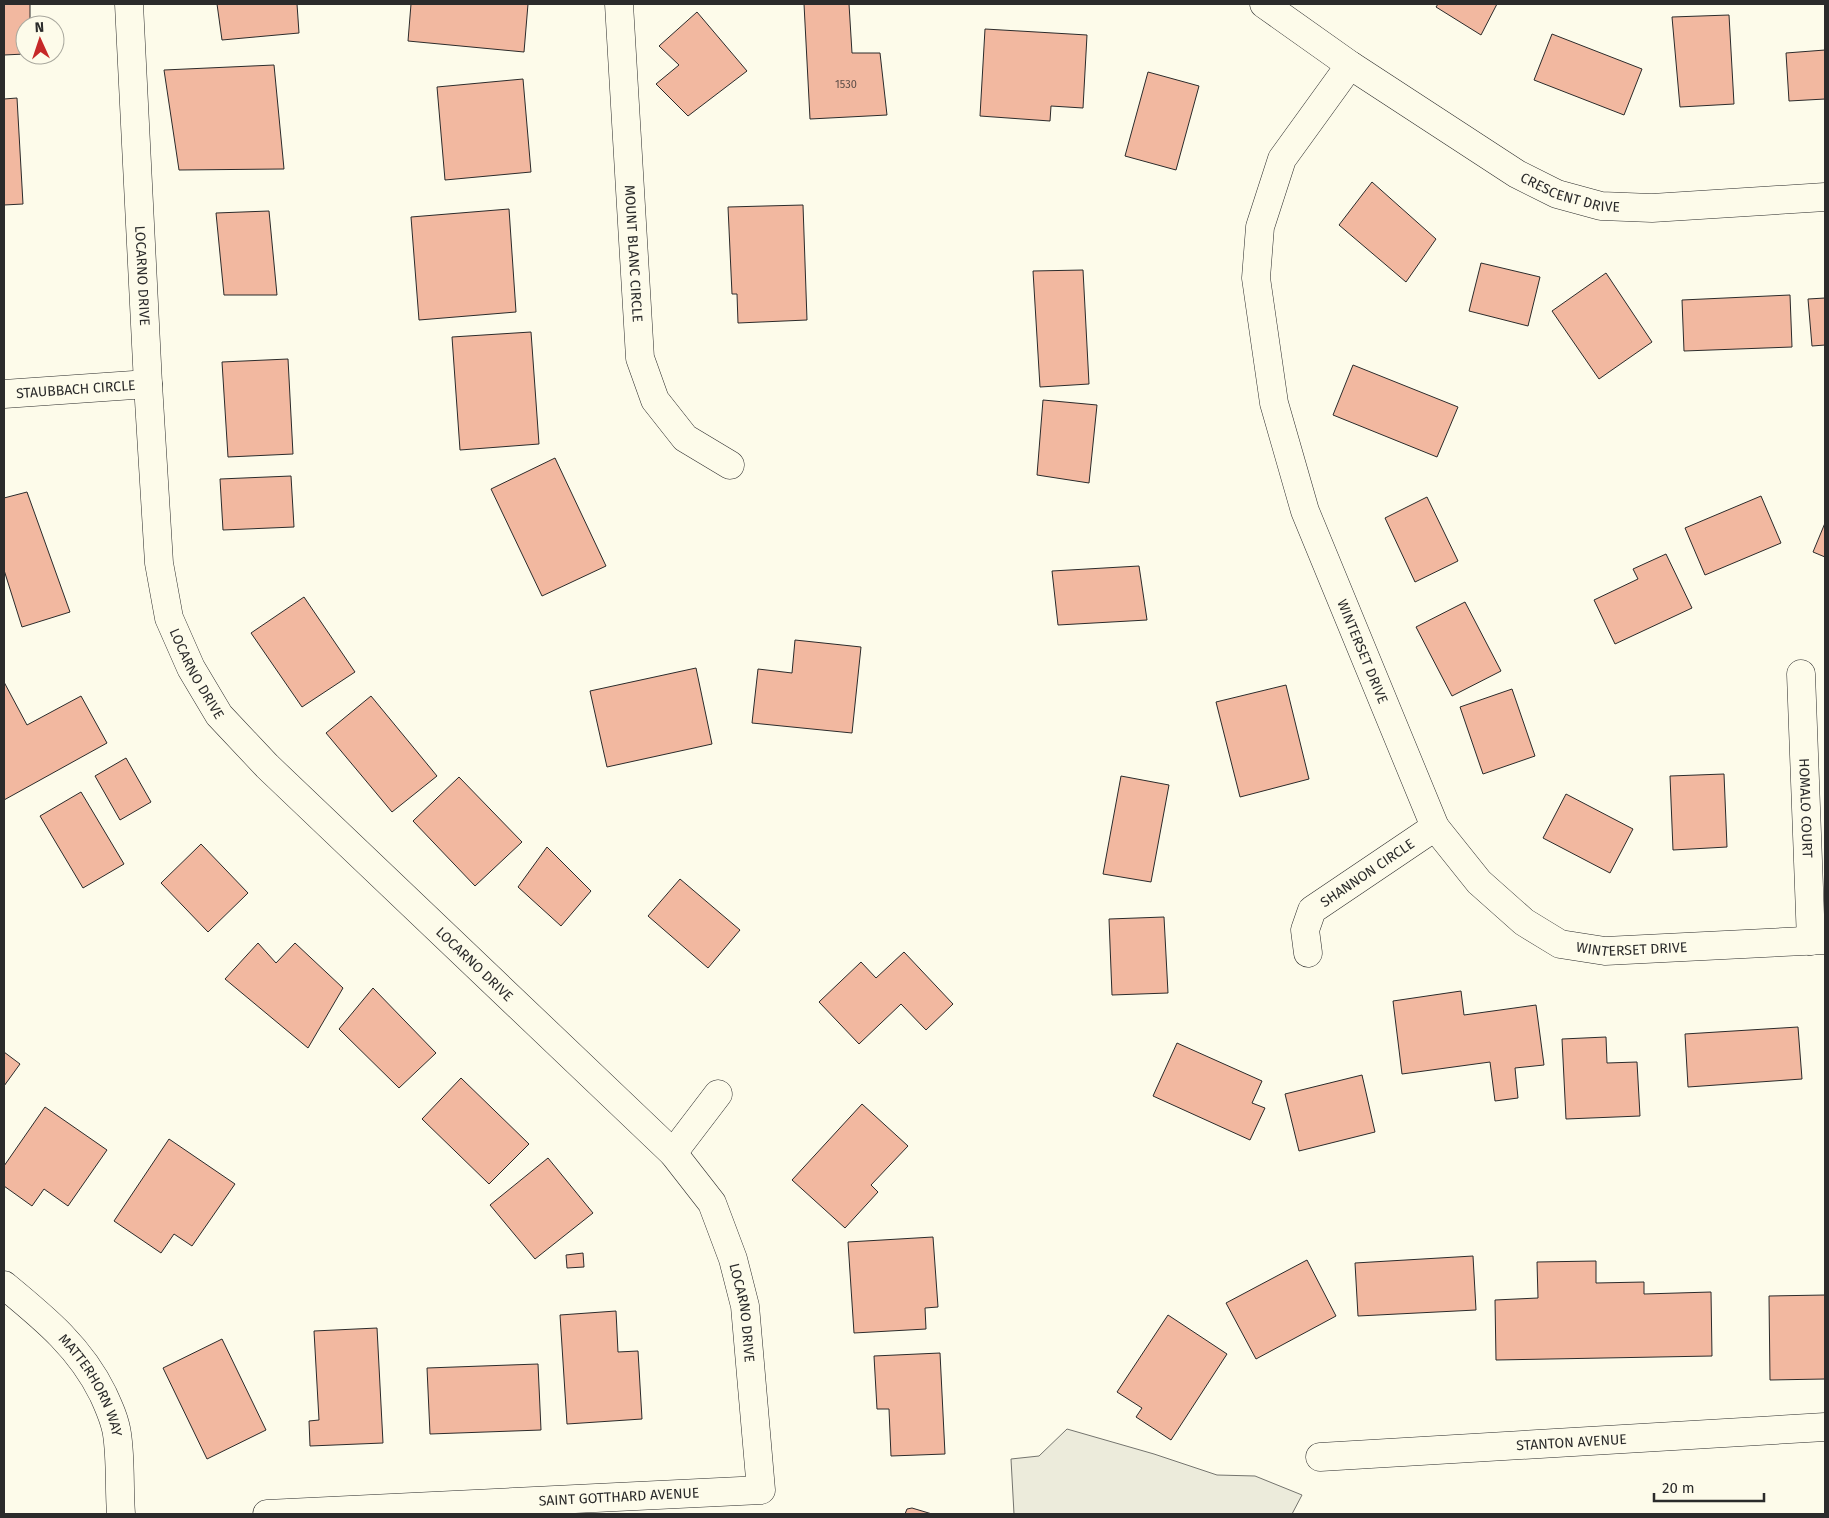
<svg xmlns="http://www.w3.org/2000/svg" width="1829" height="1518" viewBox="0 0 1829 1518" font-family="'Fira Sans',sans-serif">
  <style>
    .green { fill: #ecebdb; stroke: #74746e }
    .building { fill: #f2b8a0; stroke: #2b2b2b }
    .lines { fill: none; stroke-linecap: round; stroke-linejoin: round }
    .minor-casing { stroke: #2b2b2b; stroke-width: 29 }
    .minor { stroke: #fdfbea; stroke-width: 28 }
    .labels { text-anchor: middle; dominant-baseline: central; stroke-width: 4; stroke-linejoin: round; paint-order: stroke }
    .number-label { font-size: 11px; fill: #5d4e48 }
    .street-label { font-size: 14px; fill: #2b2b2b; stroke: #fdfbea }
  </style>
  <rect width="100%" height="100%" fill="#fdfbea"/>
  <path class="green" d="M 1067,1429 L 1154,1454 L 1217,1475 L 1255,1476 L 1302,1495 L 1292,1514 L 1014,1514 L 1011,1459 L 1039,1456 Z"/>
  <g class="building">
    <path d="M 4,4 L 30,4 L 30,25 L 25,25 L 25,54 L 4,55 Z"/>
    <path d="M 217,4 L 297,4 L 299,33 L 222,40 Z"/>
    <path d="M 411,4 L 528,4 L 524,52 L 408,41 Z"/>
    <path d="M 804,4 L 849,4 L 852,53 L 880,53 L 887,115 L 810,119 Z"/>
    <path d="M 1438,4 L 1497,4 L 1481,35 L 1436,7 Z"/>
    <path d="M 697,12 L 747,71 L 688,116 L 656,84 L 679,65 L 659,46 Z"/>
    <path d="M 1729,15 L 1734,104 L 1680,107 L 1672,17 Z"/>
    <path d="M 985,29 L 1087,35 L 1083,108 L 1051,106 L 1050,121 L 980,116 Z"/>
    <path d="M 1552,34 L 1642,69 L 1624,115 L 1534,80 Z"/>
    <path d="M 1825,50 L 1825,99 L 1789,101 L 1786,53 Z"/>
    <path d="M 274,65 L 284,169 L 179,170 L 164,70 Z"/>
    <path d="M 1148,72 L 1199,86 L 1176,170 L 1125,156 Z"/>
    <path d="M 523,79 L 531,172 L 445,180 L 437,87 Z"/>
    <path d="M 17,98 L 23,204 L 4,205 L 4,99 Z"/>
    <path d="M 1372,182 L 1436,239 L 1406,282 L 1339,225 Z"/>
    <path d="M 803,205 L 807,320 L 738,323 L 737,294 L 732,294 L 728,207 Z"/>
    <path d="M 509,209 L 516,312 L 419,320 L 411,217 Z"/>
    <path d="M 269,211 L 277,295 L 224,295 L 216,213 Z"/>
    <path d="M 1481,263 L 1540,277 L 1528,326 L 1469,311 Z"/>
    <path d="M 1083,270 L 1089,384 L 1040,387 L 1033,271 Z"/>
    <path d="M 1606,273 L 1652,342 L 1599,379 L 1552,311 Z"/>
    <path d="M 1790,295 L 1792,347 L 1684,351 L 1682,300 Z"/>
    <path d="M 1825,298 L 1825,345 L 1812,346 L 1808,299 Z"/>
    <path d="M 531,332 L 539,444 L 460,450 L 452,337 Z"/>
    <path d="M 288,359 L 293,454 L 228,457 L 222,362 Z"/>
    <path d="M 1353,365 L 1458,407 L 1437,457 L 1333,415 Z"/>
    <path d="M 1043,400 L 1097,405 L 1089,483 L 1037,475 Z"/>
    <path d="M 555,458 L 606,566 L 542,596 L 491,489 Z"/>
    <path d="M 291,476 L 294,527 L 223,530 L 220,479 Z"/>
    <path d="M 27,492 L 70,612 L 22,627 L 4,570 L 4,498 Z"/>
    <path d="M 1761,496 L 1781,543 L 1705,575 L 1685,528 Z"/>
    <path d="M 1427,497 L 1458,561 L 1415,582 L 1385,518 Z"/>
    <path d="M 1825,523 L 1825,557 L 1813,552 Z"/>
    <path d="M 1666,554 L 1692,608 L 1615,644 L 1594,600 L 1638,579 L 1633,569 Z"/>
    <path d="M 1139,566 L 1147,620 L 1058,625 L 1052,571 Z"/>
    <path d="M 304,597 L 355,672 L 302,707 L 251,633 Z"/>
    <path d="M 1465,602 L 1501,671 L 1452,696 L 1416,627 Z"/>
    <path d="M 795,640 L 861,647 L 852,733 L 752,723 L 758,669 L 792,673 Z"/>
    <path d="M 696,668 L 712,744 L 607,767 L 590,691 Z"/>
    <path d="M 4,682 L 27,725 L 81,696 L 107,743 L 4,800 Z"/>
    <path d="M 1286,685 L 1309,779 L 1240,797 L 1216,702 Z"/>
    <path d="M 1512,689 L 1535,756 L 1483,774 L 1460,707 Z"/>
    <path d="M 371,696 L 437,776 L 392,812 L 326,733 Z"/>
    <path d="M 126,758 L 151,802 L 120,820 L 95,776 Z"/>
    <path d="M 1724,774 L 1727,847 L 1673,850 L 1670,776 Z"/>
    <path d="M 1121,776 L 1169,785 L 1151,882 L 1103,874 Z"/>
    <path d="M 459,777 L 522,842 L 475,886 L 413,821 Z"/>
    <path d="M 81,792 L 124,864 L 83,888 L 40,816 Z"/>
    <path d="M 1566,794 L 1633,829 L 1610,873 L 1543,838 Z"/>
    <path d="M 201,844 L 248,893 L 208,932 L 161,883 Z"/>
    <path d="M 547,847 L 591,891 L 561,926 L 518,887 Z"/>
    <path d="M 680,879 L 740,930 L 708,968 L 648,916 Z"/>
    <path d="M 1164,917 L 1168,993 L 1112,995 L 1109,919 Z"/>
    <path d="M 258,943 L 276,963 L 295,943 L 343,988 L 308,1048 L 225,979 Z"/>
    <path d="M 904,952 L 953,1004 L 926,1030 L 901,1004 L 859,1044 L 819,1002 L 861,962 L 876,978 Z"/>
    <path d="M 373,988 L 436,1053 L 399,1088 L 339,1029 Z"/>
    <path d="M 1461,991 L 1464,1015 L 1536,1005 L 1544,1065 L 1515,1068 L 1518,1098 L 1495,1101 L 1490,1062 L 1402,1074 L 1393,1001 Z"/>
    <path d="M 1798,1027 L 1802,1079 L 1688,1087 L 1685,1034 Z"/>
    <path d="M 1606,1037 L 1607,1063 L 1637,1062 L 1640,1116 L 1566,1119 L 1562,1039 Z"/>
    <path d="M 1177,1043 L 1262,1081 L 1252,1103 L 1265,1108 L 1250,1140 L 1153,1096 Z"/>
    <path d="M 4,1052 L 20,1064 L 4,1086 Z"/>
    <path d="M 1362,1075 L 1375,1132 L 1299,1151 L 1285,1094 Z"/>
    <path d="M 461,1078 L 529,1144 L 489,1184 L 422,1119 Z"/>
    <path d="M 862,1104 L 908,1146 L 871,1185 L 878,1192 L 845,1228 L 792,1180 Z"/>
    <path d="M 45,1107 L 107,1150 L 68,1206 L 44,1189 L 32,1206 L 4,1186 L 4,1166 Z"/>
    <path d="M 169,1139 L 235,1184 L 192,1246 L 174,1234 L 161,1253 L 114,1221 Z"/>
    <path d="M 548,1158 L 593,1213 L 535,1259 L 490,1205 Z"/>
    <path d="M 933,1237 L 938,1307 L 925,1308 L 926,1329 L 854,1333 L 848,1242 Z"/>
    <path d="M 583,1253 L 584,1267 L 567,1268 L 566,1255 Z"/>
    <path d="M 1473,1256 L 1476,1310 L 1358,1316 L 1355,1263 Z"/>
    <path d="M 1307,1260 L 1336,1316 L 1256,1359 L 1226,1303 Z"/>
    <path d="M 1596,1261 L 1596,1283 L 1644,1282 L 1644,1294 L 1711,1292 L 1712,1356 L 1496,1360 L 1495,1300 L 1538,1298 L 1537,1262 Z"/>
    <path d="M 1825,1295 L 1825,1379 L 1770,1380 L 1769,1296 Z"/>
    <path d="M 616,1311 L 618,1352 L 638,1351 L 642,1419 L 567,1424 L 560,1315 Z"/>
    <path d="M 1168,1315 L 1227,1354 L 1171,1440 L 1136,1417 L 1142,1408 L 1117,1392 Z"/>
    <path d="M 377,1328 L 383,1443 L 310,1446 L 309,1421 L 319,1420 L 314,1331 Z"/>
    <path d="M 222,1339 L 266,1430 L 207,1459 L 163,1368 Z"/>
    <path d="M 940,1353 L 945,1454 L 891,1456 L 889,1409 L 877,1409 L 874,1356 Z"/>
    <path d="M 538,1364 L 541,1430 L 430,1434 L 427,1368 Z"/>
    <path d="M 912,1508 L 932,1514 L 905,1514 L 907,1509 Z"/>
  </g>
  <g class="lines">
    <g class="minor-casing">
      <g id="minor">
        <path id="s1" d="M 129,4 L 148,384 L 159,563 L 169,618 L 191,668 L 219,715 L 267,766 L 673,1153 L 712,1203 L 733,1259 L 745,1306 L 761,1490 L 267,1514"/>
        <path id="s2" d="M 619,4 L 640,358 L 655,400 L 685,438 L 730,465"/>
        <path id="s3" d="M 1264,4 L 1350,65 L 1517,174 L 1557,194 L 1601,206 L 1652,208 L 1825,197"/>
        <path id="s4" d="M 1350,65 L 1282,159 L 1260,227 L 1256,278 L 1274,403 L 1305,511 L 1435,827 L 1479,882 L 1524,922 L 1560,944 L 1605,951 L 1825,940"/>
        <path id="s5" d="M 4,394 L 148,384"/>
        <path id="s6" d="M 1801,674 L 1811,941"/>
        <path id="s7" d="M 1308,953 L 1305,930 L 1312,910 L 1435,827"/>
        <path d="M 673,1153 L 718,1094"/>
        <path id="s8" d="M 4,1285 C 44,1318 80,1347 103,1394 C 109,1407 115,1420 117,1434 C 121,1460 119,1488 121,1514"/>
        <path id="s9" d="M 1320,1457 L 1825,1427"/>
      </g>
    </g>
    <use href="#minor" class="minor"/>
  </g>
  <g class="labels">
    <g class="number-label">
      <text x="846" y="84">1530</text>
    </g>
    <g class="street-label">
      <text stroke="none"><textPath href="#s3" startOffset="362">CRESCENT DRIVE</textPath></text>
      <text stroke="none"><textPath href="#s2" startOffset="250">MOUNT BLANC CIRCLE</textPath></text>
      <text stroke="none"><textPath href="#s1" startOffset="272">LOCARNO DRIVE</textPath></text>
      <text stroke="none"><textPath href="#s5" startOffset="72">STAUBBACH CIRCLE</textPath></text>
      <text stroke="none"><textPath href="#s4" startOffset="629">WINTERSET DRIVE</textPath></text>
      <text stroke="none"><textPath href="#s1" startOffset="678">LOCARNO DRIVE</textPath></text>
      <text stroke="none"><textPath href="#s6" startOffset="134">HOMALO COURT</textPath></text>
      <text stroke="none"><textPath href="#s7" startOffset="111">SHANNON CIRCLE</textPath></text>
      <text stroke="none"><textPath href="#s4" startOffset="1064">WINTERSET DRIVE</textPath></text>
      <text stroke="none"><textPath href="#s1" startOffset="1082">LOCARNO DRIVE</textPath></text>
      <text stroke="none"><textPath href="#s1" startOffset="1534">LOCARNO DRIVE</textPath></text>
      <text stroke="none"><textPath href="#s8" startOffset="135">MATTERHORN WAY</textPath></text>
      <text stroke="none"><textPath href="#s9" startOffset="252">STANTON AVENUE</textPath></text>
      <text transform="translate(619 1497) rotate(-3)">SAINT GOTTHARD AVENUE</text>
    </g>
  </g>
  <rect width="1829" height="1518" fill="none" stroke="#2b2b2b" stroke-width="10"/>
  <g transform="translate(40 40) rotate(357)"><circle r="24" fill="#fdfbea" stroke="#a9a89e"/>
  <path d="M0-4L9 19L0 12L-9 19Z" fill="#c62828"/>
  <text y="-8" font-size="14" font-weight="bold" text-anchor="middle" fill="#2b2b2b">N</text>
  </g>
  <path d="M1654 1493v8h110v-8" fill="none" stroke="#2b2b2b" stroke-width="2.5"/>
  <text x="1662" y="1493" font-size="15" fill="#2b2b2b" stroke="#fdfbea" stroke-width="4" paint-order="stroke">20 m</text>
</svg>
